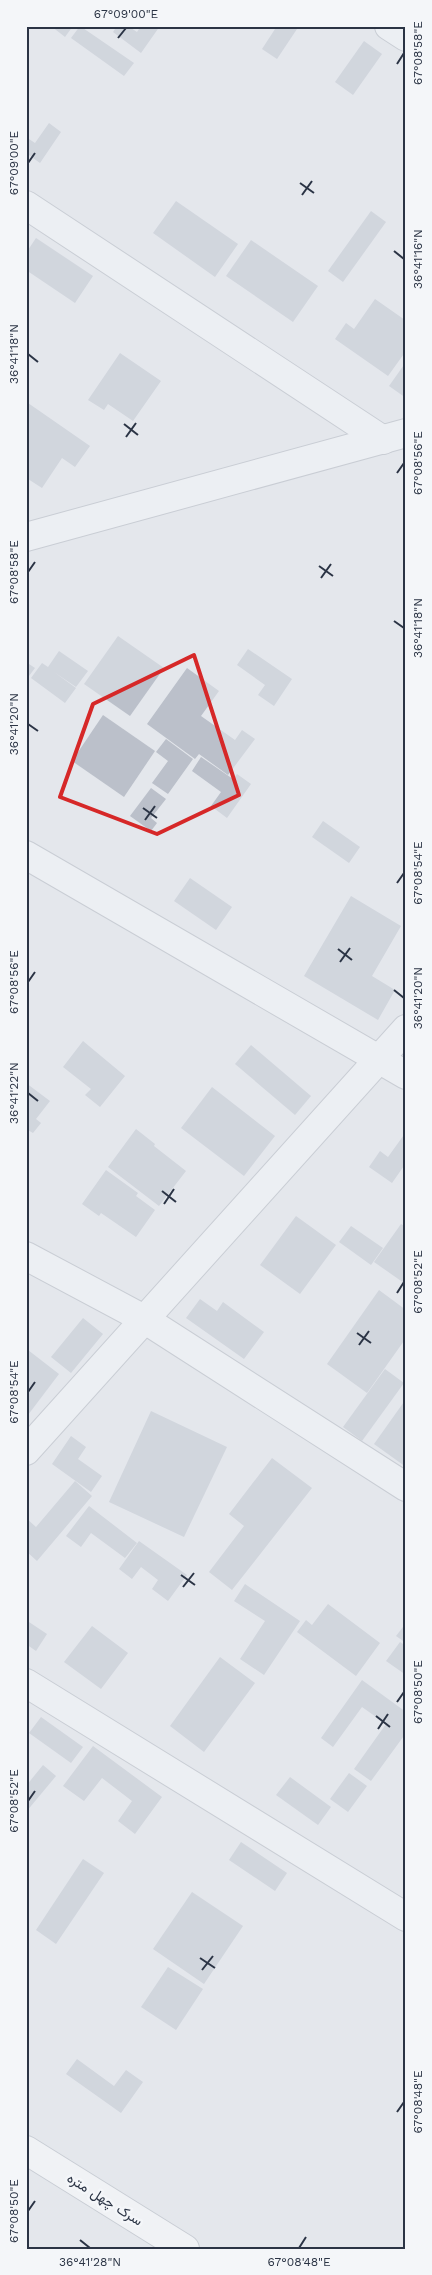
<svg xmlns="http://www.w3.org/2000/svg" width="432" height="2275" viewBox="0 0 432 2275" font-family="'Work Sans',Vazirmatn,sans-serif">
  <style>
    .building { fill: #bbc0ca }
    .lines { fill: none; stroke-linecap: round; stroke-linejoin: round }
    .street-casing { stroke: #a9aeb7; stroke-width: 30 }
    .secondary-casing { stroke: #a9aeb7; stroke-width: 30 }
    .street { stroke: #f7f8fa; stroke-width: 28 }
    .secondary { stroke: #fff; stroke-width: 28 }
    .marked { fill: none; stroke: #d62828; stroke-width: 4; stroke-linejoin: round }
    .ticks { fill: none; stroke: #2b3445; stroke-width: 2 }
    .labels { text-anchor: middle; dominant-baseline: central; stroke-width: 5; stroke-linejoin: round; paint-order: stroke }
    .street-label { font-size: 14px; fill: #2b3445; stroke: #f4f6f9 }
    .neatline { fill: none; stroke: #2b3445; stroke-width: 2 }
    .ticks-label { font-size: 12px; text-anchor: middle; fill: #2b3445 }
  </style>
  <rect width="100%" height="100%" fill="#e4e7ec"/>
  <g class="building">
    <path d="M 51,26 L 73,26 L 65,37 Z"/>
    <path d="M 80,26 L 134,63 L 124,76 L 71,38 Z"/>
    <path d="M 117,26 L 128,26 L 137,32 L 141,26 L 160,26 L 141,53 L 113,32 Z"/>
    <path d="M 277,26 L 299,26 L 277,59 L 262,49 Z"/>
    <path d="M 364,41 L 382,54 L 353,95 L 335,82 Z"/>
    <path d="M 49,123 L 61,132 L 40,163 L 26,153 L 26,137 L 35,143 Z"/>
    <path d="M 176,201 L 238,244 L 215,277 L 153,233 Z"/>
    <path d="M 371,211 L 386,222 L 343,282 L 328,271 Z"/>
    <path d="M 36,238 L 93,276 L 75,303 L 26,270 L 26,253 Z"/>
    <path d="M 251,240 L 318,286 L 293,322 L 226,276 Z"/>
    <path d="M 375,299 L 405,320 L 406,318 L 406,351 L 388,376 L 335,339 L 346,323 L 354,329 Z"/>
    <path d="M 120,353 L 161,381 L 133,421 L 108,404 L 104,410 L 88,400 Z"/>
    <path d="M 406,362 L 406,398 L 389,386 Z"/>
    <path d="M 28,403 L 90,446 L 75,467 L 62,458 L 42,488 L 28,479 L 26,481 Z"/>
    <path d="M 118,636 L 164,668 L 130,716 L 84,684 Z"/>
    <path d="M 248,649 L 292,679 L 274,706 L 258,695 L 265,685 L 237,665 Z"/>
    <path d="M 59,651 L 88,671 L 76,687 L 54,672 L 76,688 L 65,703 L 31,678 L 42,663 L 48,667 Z"/>
    <path d="M 26,662 L 35,668 L 26,680 Z"/>
    <path d="M 187,668 L 219,691 L 201,716 L 235,740 L 242,730 L 255,739 L 228,775 L 199,754 L 195,759 L 147,724 Z"/>
    <path d="M 103,715 L 155,751 L 124,797 L 72,761 Z"/>
    <path d="M 166,739 L 193,759 L 168,794 L 152,783 L 168,761 L 156,752 Z"/>
    <path d="M 201,757 L 233,779 L 237,774 L 251,784 L 227,818 L 211,806 L 221,792 L 192,771 Z"/>
    <path d="M 151,788 L 166,799 L 151,818 L 157,823 L 151,831 L 130,816 Z"/>
    <path d="M 323,821 L 360,847 L 349,863 L 312,837 Z"/>
    <path d="M 190,878 L 232,907 L 216,930 L 174,901 Z"/>
    <path d="M 351,896 L 401,926 L 372,976 L 395,990 L 378,1020 L 304,976 Z"/>
    <path d="M 83,1041 L 125,1076 L 100,1107 L 85,1095 L 91,1089 L 63,1067 Z"/>
    <path d="M 251,1045 L 311,1096 L 295,1115 L 235,1064 Z"/>
    <path d="M 26,1083 L 50,1101 L 36,1119 L 41,1123 L 33,1133 L 26,1129 Z"/>
    <path d="M 212,1087 L 275,1136 L 244,1176 L 181,1128 Z"/>
    <path d="M 136,1129 L 155,1144 L 154,1146 L 186,1171 L 159,1206 L 108,1167 Z"/>
    <path d="M 406,1132 L 406,1163 L 392,1183 L 369,1167 L 380,1151 L 388,1157 Z"/>
    <path d="M 106,1170 L 138,1193 L 136,1196 L 155,1210 L 136,1237 L 101,1213 L 99,1216 L 82,1204 Z"/>
    <path d="M 296,1216 L 336,1245 L 300,1294 L 260,1265 Z"/>
    <path d="M 401,1224 L 406,1227 L 406,1280 L 404,1283 L 374,1262 Z"/>
    <path d="M 351,1226 L 383,1248 L 371,1265 L 339,1242 Z"/>
    <path d="M 379,1290 L 406,1310 L 406,1338 L 367,1393 L 327,1364 Z"/>
    <path d="M 200,1299 L 217,1311 L 223,1302 L 264,1332 L 244,1359 L 186,1318 Z"/>
    <path d="M 83,1318 L 103,1334 L 71,1373 L 51,1357 Z"/>
    <path d="M 28,1350 L 59,1374 L 28,1415 L 26,1413 L 26,1353 Z"/>
    <path d="M 385,1369 L 404,1383 L 362,1441 L 343,1427 Z"/>
    <path d="M 406,1399 L 406,1467 L 374,1444 Z"/>
    <path d="M 151,1411 L 227,1447 L 184,1537 L 109,1502 Z"/>
    <path d="M 71,1436 L 86,1447 L 78,1459 L 102,1476 L 91,1492 L 52,1464 Z"/>
    <path d="M 272,1458 L 312,1488 L 232,1590 L 209,1572 L 244,1526 L 229,1514 Z"/>
    <path d="M 75,1481 L 92,1496 L 37,1561 L 26,1551 L 26,1518 L 36,1527 Z"/>
    <path d="M 89,1506 L 137,1543 L 125,1558 L 91,1533 L 81,1547 L 66,1536 Z"/>
    <path d="M 139,1541 L 187,1575 L 168,1601 L 152,1589 L 158,1580 L 141,1567 L 132,1579 L 119,1569 Z"/>
    <path d="M 245,1584 L 300,1621 L 264,1675 L 240,1659 L 265,1621 L 234,1601 Z"/>
    <path d="M 328,1604 L 380,1643 L 356,1676 L 297,1632 L 306,1620 L 312,1625 Z"/>
    <path d="M 26,1620 L 47,1634 L 36,1651 L 26,1644 Z"/>
    <path d="M 406,1623 L 406,1643 L 396,1636 Z"/>
    <path d="M 92,1626 L 128,1653 L 101,1689 L 64,1662 Z"/>
    <path d="M 400,1642 L 406,1646 L 406,1675 L 386,1661 Z"/>
    <path d="M 220,1657 L 255,1683 L 204,1752 L 170,1726 Z"/>
    <path d="M 362,1680 L 406,1712 L 406,1733 L 371,1781 L 354,1769 L 386,1724 L 362,1707 L 333,1747 L 321,1738 Z"/>
    <path d="M 41,1717 L 83,1747 L 71,1763 L 29,1733 Z"/>
    <path d="M 93,1746 L 162,1797 L 135,1834 L 118,1821 L 132,1801 L 102,1778 L 84,1801 L 63,1786 Z"/>
    <path d="M 43,1765 L 56,1776 L 26,1812 L 26,1786 Z"/>
    <path d="M 349,1773 L 367,1786 L 348,1812 L 330,1799 Z"/>
    <path d="M 290,1777 L 331,1807 L 318,1825 L 276,1795 Z"/>
    <path d="M 241,1842 L 287,1873 L 275,1891 L 229,1860 Z"/>
    <path d="M 83,1859 L 104,1873 L 56,1944 L 36,1930 Z"/>
    <path d="M 192,1892 L 243,1926 L 204,1984 L 153,1949 Z"/>
    <path d="M 168,1967 L 203,1989 L 176,2030 L 141,2007 Z"/>
    <path d="M 77,2059 L 114,2086 L 126,2070 L 143,2082 L 121,2113 L 66,2074 Z"/>
  </g>
  <g class="lines">
    <g class="street-casing">
      <g id="street">
        <path d="M 389,26 L 406,37"/>
        <path d="M 26,205 L 383,440"/>
        <path d="M 26,537 L 406,433"/>
        <path d="M 26,855 L 406,1075"/>
        <path d="M 26,1256 L 144,1319 L 406,1487"/>
        <path d="M 26,1451 L 406,1029"/>
        <path d="M 26,1683 L 406,1917"/>
      </g>
    </g>
    <g class="secondary-casing">
      <path id="secondary" d="M 26,2150 L 185,2249"/>
    </g>
    <use href="#street" class="street"/>
    <use href="#secondary" class="secondary"/>
  </g>
  <path d="M0 0H432V2275H0ZM 194,655 L 239,795 L 157,834 L 60,797 L 93,704 Z" fill="#e4e7ec" fill-opacity=".55" fill-rule="evenodd"/>
  <path class="marked" d="M 194,655 L 239,795 L 157,834 L 60,797 L 93,704 Z"/>
  <path class="ticks" d="M 118,38 L 126,28M 397,64 L 404,53M 28,163 L 35,153M 300,183 L 314,193M 302,195 L 312,181M 394,251 L 404,259M 28,354 L 38,362M 124,424 L 138,435M 126,437 L 136,423M 397,473 L 404,463M 319,566 L 333,576M 28,572 L 35,562M 321,578 L 331,564M 394,621 L 404,628M 28,724 L 38,731M 143,808 L 157,818M 145,820 L 155,806M 397,883 L 404,873M 338,949 L 352,960M 340,962 L 350,948M 28,982 L 35,972M 394,990 L 404,998M 28,1093 L 38,1101M 162,1191 L 176,1202M 164,1204 L 174,1189M 397,1293 L 404,1282M 357,1333 L 371,1343M 359,1345 L 369,1331M 28,1392 L 35,1382M 181,1575 L 195,1585M 183,1587 L 194,1573M 397,1702 L 404,1692M 376,1716 L 390,1727M 378,1729 L 388,1714M 28,1801 L 35,1791M 200,1958 L 215,1968M 202,1970 L 213,1956M 397,2112 L 404,2102M 28,2211 L 35,2201M 80,2240 L 90,2248M 299,2248 L 306,2237"/>
  <g class="labels">
    <g class="street-label">
      <text transform="translate(105 2199) rotate(32)">سرک چهل متره</text>
    </g>
  </g>
  <rect width="432" height="2275" fill="none" stroke="#f4f6f9" stroke-width="55"/>
  <rect x="28" y="28" width="376" height="2220" class="neatline"/>
  <g class="ticks-label">
    <text x="126" y="18">67°09'00"E</text>
    <text transform="translate(418 53) rotate(-90)" y="4">67°08'58"E</text>
    <text transform="translate(14 163) rotate(-90)" y="4">67°09'00"E</text>
    <text transform="translate(418 259) rotate(-90)" y="4">36°41'16"N</text>
    <text transform="translate(14 354) rotate(-90)" y="4">36°41'18"N</text>
    <text transform="translate(418 463) rotate(-90)" y="4">67°08'56"E</text>
    <text transform="translate(14 572) rotate(-90)" y="4">67°08'58"E</text>
    <text transform="translate(418 628) rotate(-90)" y="4">36°41'18"N</text>
    <text transform="translate(14 724) rotate(-90)" y="4">36°41'20"N</text>
    <text transform="translate(418 873) rotate(-90)" y="4">67°08'54"E</text>
    <text transform="translate(14 982) rotate(-90)" y="4">67°08'56"E</text>
    <text transform="translate(418 998) rotate(-90)" y="4">36°41'20"N</text>
    <text transform="translate(14 1093) rotate(-90)" y="4">36°41'22"N</text>
    <text transform="translate(418 1282) rotate(-90)" y="4">67°08'52"E</text>
    <text transform="translate(14 1392) rotate(-90)" y="4">67°08'54"E</text>
    <text transform="translate(418 1692) rotate(-90)" y="4">67°08'50"E</text>
    <text transform="translate(14 1801) rotate(-90)" y="4">67°08'52"E</text>
    <text transform="translate(418 2102) rotate(-90)" y="4">67°08'48"E</text>
    <text transform="translate(14 2211) rotate(-90)" y="4">67°08'50"E</text>
    <text x="90" y="2266">36°41'28"N</text>
    <text x="299" y="2266">67°08'48"E</text>
  </g>
</svg>
